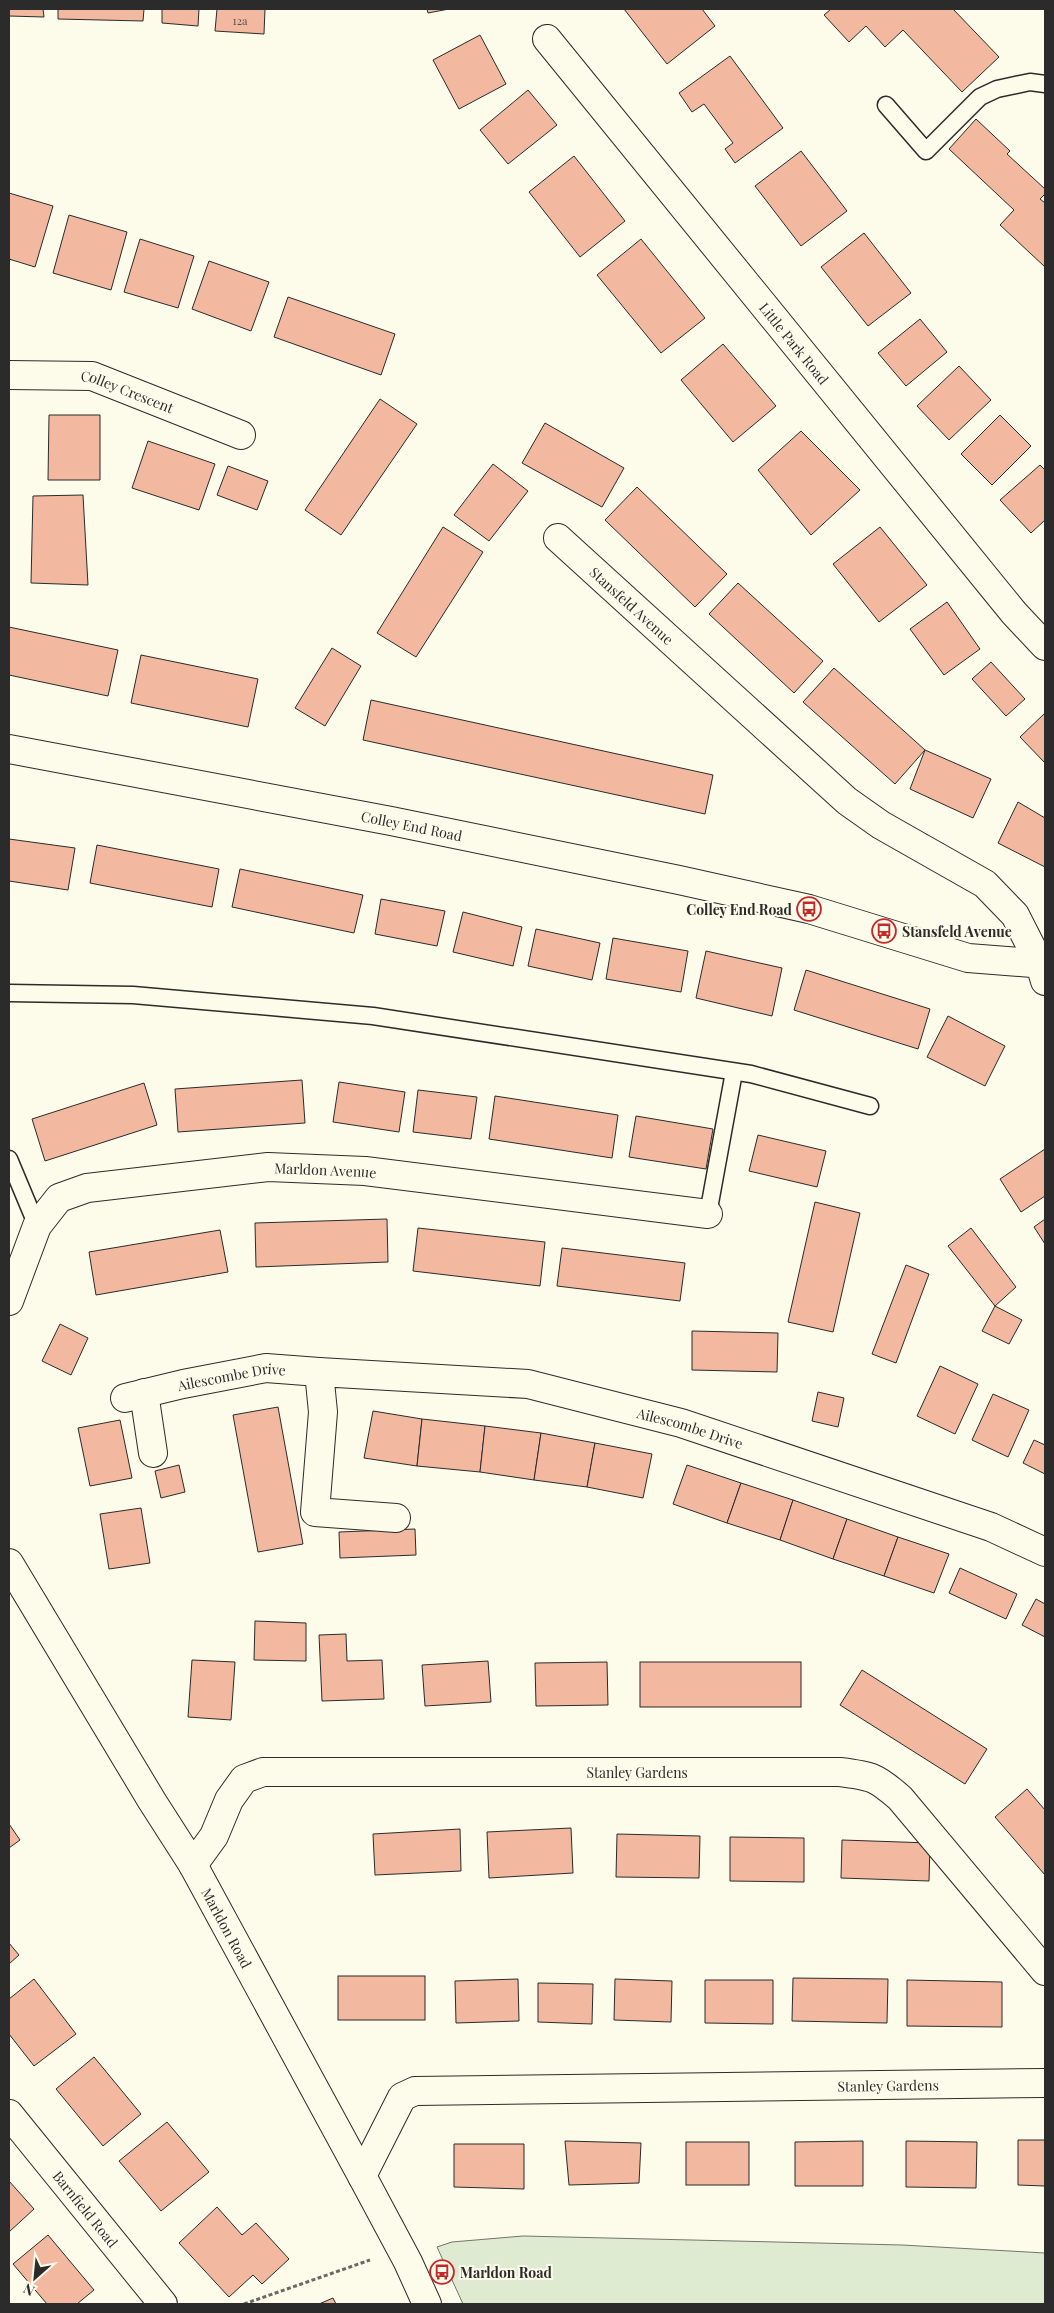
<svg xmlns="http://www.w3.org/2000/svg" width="1054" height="2313" viewBox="0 0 1054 2313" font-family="'Playfair Display',serif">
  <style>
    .green { fill: #deebd1; stroke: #74746e }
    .building { fill: #f2b8a0; stroke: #2b2b2b }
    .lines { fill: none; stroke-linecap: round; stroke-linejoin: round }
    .service-casing { stroke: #2b2b2b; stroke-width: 19 }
    .minor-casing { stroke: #2b2b2b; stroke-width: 30 }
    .tertiary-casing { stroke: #2b2b2b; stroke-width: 30 }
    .secondary-casing { stroke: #2b2b2b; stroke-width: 30 }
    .path { stroke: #6a6964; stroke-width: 3; stroke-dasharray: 4 2.5; stroke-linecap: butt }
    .service { stroke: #fdfbea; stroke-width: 16 }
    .minor { stroke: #fdfbea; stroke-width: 28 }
    .tertiary { stroke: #fdfbea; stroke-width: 28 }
    .secondary { stroke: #fdfbea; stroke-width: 28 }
    .labels { text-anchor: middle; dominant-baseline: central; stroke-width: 4; stroke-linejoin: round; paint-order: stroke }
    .number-label { font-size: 11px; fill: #5d4e48 }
    .street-label { font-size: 14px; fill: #2b2b2b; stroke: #fdfbea }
    .poi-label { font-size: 14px; font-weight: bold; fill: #2b2b2b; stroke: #fdfbea; text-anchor: start }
  </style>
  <rect width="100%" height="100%" fill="#fdfbea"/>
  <path class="green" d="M 523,2236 L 902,2245 L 1045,2253 L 1045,2304 L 463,2304 L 437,2247 L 452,2242 Z"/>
  <g class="building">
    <path d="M 9,9 L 43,9 L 44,17 L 9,16 Z"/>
    <path d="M 58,9 L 144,9 L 143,21 L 58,19 Z"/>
    <path d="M 162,9 L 199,9 L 198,26 L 162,23 Z"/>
    <path d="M 217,9 L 265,9 L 264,34 L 215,31 Z"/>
    <path d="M 427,9 L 449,9 L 428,13 Z"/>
    <path d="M 624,9 L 702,9 L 715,26 L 667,64 Z"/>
    <path d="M 831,9 L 953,9 L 999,57 L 962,92 L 903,30 L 885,47 L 866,26 L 849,42 L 824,15 Z"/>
    <path d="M 480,35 L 506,84 L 459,109 L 433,60 Z"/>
    <path d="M 730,56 L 783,128 L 735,163 L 725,149 L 733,143 L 704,104 L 692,112 L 679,93 Z"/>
    <path d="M 528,90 L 557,125 L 508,164 L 480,130 Z"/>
    <path d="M 976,119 L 1010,151 L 1007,154 L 1045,189 L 1045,194 L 1040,199 L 1045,203 L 1045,267 L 1000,225 L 1014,210 L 949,149 Z"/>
    <path d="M 801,151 L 847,211 L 801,246 L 755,186 Z"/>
    <path d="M 574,156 L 625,221 L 580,257 L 529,192 Z"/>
    <path d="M 9,193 L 53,206 L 35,267 L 9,259 Z"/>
    <path d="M 69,215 L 127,232 L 111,290 L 53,273 Z"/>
    <path d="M 864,233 L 911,293 L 868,326 L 821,267 Z"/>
    <path d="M 140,239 L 194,256 L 178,308 L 124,292 Z"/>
    <path d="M 641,239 L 705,318 L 661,353 L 597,275 Z"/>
    <path d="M 209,261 L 269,282 L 251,331 L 192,309 Z"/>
    <path d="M 288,297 L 395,334 L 381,375 L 274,337 Z"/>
    <path d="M 920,319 L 947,352 L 906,386 L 878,353 Z"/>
    <path d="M 723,344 L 776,406 L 733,442 L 681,380 Z"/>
    <path d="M 959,366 L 991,400 L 949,440 L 917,406 Z"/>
    <path d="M 380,399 L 417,424 L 341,535 L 305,510 Z"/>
    <path d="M 49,415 L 100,415 L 100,480 L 48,480 Z"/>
    <path d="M 1000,415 L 1031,446 L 992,485 L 961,454 Z"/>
    <path d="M 545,423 L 624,468 L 602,507 L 522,463 Z"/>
    <path d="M 801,431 L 860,490 L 811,535 L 758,470 Z"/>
    <path d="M 148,441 L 215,464 L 199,510 L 132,488 Z"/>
    <path d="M 493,464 L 528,491 L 489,541 L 454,515 Z"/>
    <path d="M 1040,465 L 1045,470 L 1045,520 L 1031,533 L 1000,500 Z"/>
    <path d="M 228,466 L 268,481 L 257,510 L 217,495 Z"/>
    <path d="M 637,487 L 727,574 L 695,607 L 605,520 Z"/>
    <path d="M 83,495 L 88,585 L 31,583 L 33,496 Z"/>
    <path d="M 443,527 L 483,552 L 416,657 L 377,633 Z"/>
    <path d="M 880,527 L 927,585 L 879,622 L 833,564 Z"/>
    <path d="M 738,583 L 823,661 L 794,693 L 709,614 Z"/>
    <path d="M 947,602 L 980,649 L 944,675 L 910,629 Z"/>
    <path d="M 9,627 L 118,650 L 108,696 L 9,675 Z"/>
    <path d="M 332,648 L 361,666 L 325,726 L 295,708 Z"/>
    <path d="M 141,655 L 258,679 L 248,727 L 131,703 Z"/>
    <path d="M 991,662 L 1025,699 L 1006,716 L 972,679 Z"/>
    <path d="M 834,668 L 925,750 L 895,784 L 803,702 Z"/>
    <path d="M 371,700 L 713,775 L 705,814 L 363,740 Z"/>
    <path d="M 1045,713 L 1045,763 L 1020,737 Z"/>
    <path d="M 925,750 L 991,779 L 973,818 L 910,789 Z"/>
    <path d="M 1018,802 L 1045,818 L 1045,867 L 998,843 Z"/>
    <path d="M 9,839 L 75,848 L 68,890 L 9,881 Z"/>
    <path d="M 97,845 L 219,869 L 212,907 L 90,883 Z"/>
    <path d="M 240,869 L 363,895 L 354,933 L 232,907 Z"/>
    <path d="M 381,899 L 445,911 L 437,946 L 375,934 Z"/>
    <path d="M 463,912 L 522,927 L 513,966 L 453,952 Z"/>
    <path d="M 536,929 L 600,943 L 592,980 L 528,966 Z"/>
    <path d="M 613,938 L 688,951 L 681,992 L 606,979 Z"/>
    <path d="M 706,951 L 782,968 L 772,1016 L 696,998 Z"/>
    <path d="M 806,970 L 930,1009 L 918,1049 L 794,1010 Z"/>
    <path d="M 948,1016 L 1005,1046 L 985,1086 L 927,1057 Z"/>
    <path d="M 302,1080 L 305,1123 L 178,1132 L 175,1089 Z"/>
    <path d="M 339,1082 L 405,1092 L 399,1132 L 333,1122 Z"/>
    <path d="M 144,1083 L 157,1125 L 45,1161 L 32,1119 Z"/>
    <path d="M 418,1090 L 477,1097 L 471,1139 L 413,1132 Z"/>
    <path d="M 495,1096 L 618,1115 L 612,1158 L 489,1139 Z"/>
    <path d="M 636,1116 L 713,1129 L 706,1169 L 629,1157 Z"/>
    <path d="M 758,1135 L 826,1151 L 817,1187 L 749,1171 Z"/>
    <path d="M 1045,1149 L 1045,1196 L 1021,1212 L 1000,1179 Z"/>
    <path d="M 815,1202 L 860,1213 L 833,1332 L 788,1322 Z"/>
    <path d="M 387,1219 L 388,1262 L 256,1267 L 255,1223 Z"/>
    <path d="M 1045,1219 L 1045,1244 L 1034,1227 Z"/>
    <path d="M 418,1228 L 545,1242 L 540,1286 L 413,1271 Z"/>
    <path d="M 971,1228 L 1016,1287 L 995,1306 L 948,1246 Z"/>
    <path d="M 220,1230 L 228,1272 L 96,1295 L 89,1252 Z"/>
    <path d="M 562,1248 L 685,1263 L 680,1301 L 557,1286 Z"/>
    <path d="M 906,1265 L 929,1274 L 896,1363 L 872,1354 Z"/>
    <path d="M 995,1306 L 1022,1320 L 1009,1344 L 982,1331 Z"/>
    <path d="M 60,1324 L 88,1338 L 71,1375 L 42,1361 Z"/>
    <path d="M 692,1331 L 778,1333 L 777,1372 L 692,1370 Z"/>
    <path d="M 940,1366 L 978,1384 L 955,1434 L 917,1416 Z"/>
    <path d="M 818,1392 L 844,1398 L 838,1427 L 812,1421 Z"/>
    <path d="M 993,1394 L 1029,1410 L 1008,1457 L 972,1440 Z"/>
    <path d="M 278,1407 L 303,1544 L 258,1552 L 233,1415 Z"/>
    <path d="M 373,1411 L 422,1419 L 417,1466 L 364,1458 Z"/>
    <path d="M 422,1419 L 485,1426 L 480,1472 L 417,1466 Z"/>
    <path d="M 120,1420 L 132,1478 L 90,1486 L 78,1428 Z"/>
    <path d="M 485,1426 L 541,1433 L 534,1480 L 480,1472 Z"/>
    <path d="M 541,1433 L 595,1443 L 587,1487 L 534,1480 Z"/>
    <path d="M 1034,1440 L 1045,1445 L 1045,1474 L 1023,1463 Z"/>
    <path d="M 595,1443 L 652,1454 L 643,1498 L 587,1487 Z"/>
    <path d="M 179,1465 L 185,1492 L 161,1498 L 155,1471 Z"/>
    <path d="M 687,1465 L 741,1483 L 727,1523 L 673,1504 Z"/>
    <path d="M 741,1483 L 793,1500 L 780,1540 L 727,1523 Z"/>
    <path d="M 793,1500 L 847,1519 L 833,1559 L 780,1540 Z"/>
    <path d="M 141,1508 L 150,1563 L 109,1569 L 100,1514 Z"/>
    <path d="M 847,1519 L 898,1537 L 884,1576 L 833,1559 Z"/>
    <path d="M 415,1529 L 416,1555 L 340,1558 L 339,1532 Z"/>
    <path d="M 898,1537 L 949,1554 L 934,1593 L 884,1576 Z"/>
    <path d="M 960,1568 L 1017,1594 L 1006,1619 L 949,1593 Z"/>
    <path d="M 1036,1599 L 1045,1604 L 1045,1637 L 1022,1625 Z"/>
    <path d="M 255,1621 L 306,1623 L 306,1661 L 254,1660 Z"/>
    <path d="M 346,1634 L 347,1661 L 382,1660 L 384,1699 L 322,1701 L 319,1635 Z"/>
    <path d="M 192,1660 L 235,1662 L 231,1720 L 188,1717 Z"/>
    <path d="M 488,1661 L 491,1702 L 425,1706 L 422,1665 Z"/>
    <path d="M 607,1662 L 608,1705 L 536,1706 L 535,1663 Z"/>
    <rect x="640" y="1662" width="161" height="45"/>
    <path d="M 862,1670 L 987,1749 L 965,1784 L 840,1705 Z"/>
    <path d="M 1027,1789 L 1045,1810 L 1045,1875 L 995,1817 Z"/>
    <path d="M 9,1824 L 20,1840 L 9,1848 Z"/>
    <path d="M 571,1828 L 573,1873 L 489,1878 L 487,1832 Z"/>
    <path d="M 460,1829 L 461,1871 L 375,1875 L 373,1834 Z"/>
    <path d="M 617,1834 L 700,1836 L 699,1878 L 616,1877 Z"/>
    <path d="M 730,1837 L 804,1838 L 804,1882 L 730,1881 Z"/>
    <path d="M 842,1840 L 930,1843 L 929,1881 L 841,1878 Z"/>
    <path d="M 9,1943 L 19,1955 L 9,1964 Z"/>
    <rect x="338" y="1976" width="87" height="44"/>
    <path d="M 793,1978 L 888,1979 L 887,2023 L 792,2021 Z"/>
    <path d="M 34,1979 L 76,2034 L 34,2066 L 9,2034 L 9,1999 Z"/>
    <path d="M 518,1979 L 519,2021 L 456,2023 L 455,1981 Z"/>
    <path d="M 615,1979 L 672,1981 L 671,2022 L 614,2020 Z"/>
    <path d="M 705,1980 L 773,1980 L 773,2024 L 705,2023 Z"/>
    <path d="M 907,1980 L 1002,1982 L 1002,2027 L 907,2026 Z"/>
    <path d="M 538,1983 L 593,1984 L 592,2024 L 538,2022 Z"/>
    <path d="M 94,2057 L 141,2114 L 103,2146 L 56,2089 Z"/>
    <path d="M 167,2122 L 209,2172 L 161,2211 L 119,2161 Z"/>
    <path d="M 1018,2140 L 1045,2140 L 1045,2186 L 1018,2185 Z"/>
    <path d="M 565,2141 L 641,2143 L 639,2183 L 569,2185 Z"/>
    <path d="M 863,2141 L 863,2186 L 795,2186 L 795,2142 Z"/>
    <path d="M 906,2141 L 977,2142 L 976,2188 L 906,2187 Z"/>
    <rect x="686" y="2142" width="63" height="43"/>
    <path d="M 454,2144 L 524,2144 L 524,2189 L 454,2187 Z"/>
    <path d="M 9,2181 L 34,2209 L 9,2232 Z"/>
    <path d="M 217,2207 L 242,2235 L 256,2223 L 289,2259 L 262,2284 L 253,2275 L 229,2297 L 179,2243 Z"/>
    <path d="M 48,2235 L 94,2290 L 77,2304 L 47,2304 L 13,2264 Z"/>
    <path d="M 333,2298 L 336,2304 L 319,2304 Z"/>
  </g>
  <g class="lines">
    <g class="service-casing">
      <g id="service">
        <path d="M 886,105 L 926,151 L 980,97 L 997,89 L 1030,82 L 1045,84"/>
        <path d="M 9,993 L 133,995 L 373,1016 L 751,1074 L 870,1106"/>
        <path d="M 9,1159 L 37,1226"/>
        <path d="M 708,1214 L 734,1072"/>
      </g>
    </g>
    <g class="minor-casing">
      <g id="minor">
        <path id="s1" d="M 547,39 L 1014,613 L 1045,646"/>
        <path id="s2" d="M 9,375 L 92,376 L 241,435"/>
        <path id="s3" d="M 558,538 L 847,801 L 881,825 L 985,884 L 1015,915 L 1040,964 L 1045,981"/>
        <path id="s4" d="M 9,1301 L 37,1226 L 59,1198 L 87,1188 L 268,1167 L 365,1171 L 708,1214"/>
        <path d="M 144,1393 L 153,1453"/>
        <path id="s5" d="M 125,1398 L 183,1384 L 266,1368 L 319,1372"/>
        <path id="s6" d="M 396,1518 L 315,1512 L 323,1412 L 319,1372 L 528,1384 L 681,1423 L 991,1527 L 1045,1552"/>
        <path id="s7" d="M 193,1865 L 214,1836 L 229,1800 L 244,1779 L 263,1772 L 840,1772 C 872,1776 876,1777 900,1798 L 1045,1971"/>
        <path id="s8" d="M 9,2114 L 163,2304"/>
        <path id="s9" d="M 362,2176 L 402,2097 L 415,2091 L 1045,2083"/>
      </g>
    </g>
    <g class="tertiary-casing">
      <g id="tertiary">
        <path id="s10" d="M 9,749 L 391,821 L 679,880 L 809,909 L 968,958 L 1045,964"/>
      </g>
    </g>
    <g class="secondary-casing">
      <g id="secondary">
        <path id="s11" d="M 9,1563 L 152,1801 L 193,1865 L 362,2176 L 408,2262 L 427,2304"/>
      </g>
    </g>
    <path class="path" d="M 244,2304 L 370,2260"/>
    <use href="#service" class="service"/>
    <use href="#minor" class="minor"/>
    <use href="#tertiary" class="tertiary"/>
    <use href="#secondary" class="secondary"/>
  </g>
  <defs>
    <g id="bus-ring" transform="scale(1.25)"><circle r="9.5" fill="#fdfbea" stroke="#c62828" stroke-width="1.5"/><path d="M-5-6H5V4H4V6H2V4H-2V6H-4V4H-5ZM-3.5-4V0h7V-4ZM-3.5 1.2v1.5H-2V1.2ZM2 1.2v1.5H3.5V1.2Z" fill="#c62828"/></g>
  </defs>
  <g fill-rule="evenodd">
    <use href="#bus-ring" x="809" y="909"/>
    <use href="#bus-ring" x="884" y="931"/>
    <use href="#bus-ring" x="442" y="2272"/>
  </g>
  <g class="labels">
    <g class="number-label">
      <text x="240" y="20">12a</text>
    </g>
    <g class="street-label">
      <text stroke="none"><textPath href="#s1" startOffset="392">Little Park Road</textPath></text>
      <text stroke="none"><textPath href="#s2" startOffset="121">Colley Crescent</textPath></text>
      <text stroke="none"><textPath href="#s3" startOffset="100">Stansfeld Avenue</textPath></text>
      <text stroke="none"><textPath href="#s10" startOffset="410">Colley End Road</textPath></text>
      <text stroke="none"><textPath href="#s4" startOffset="385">Marldon Avenue</textPath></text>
      <text stroke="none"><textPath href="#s5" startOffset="109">Ailescombe Drive</textPath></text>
      <text stroke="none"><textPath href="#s6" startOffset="599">Ailescombe Drive</textPath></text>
      <text stroke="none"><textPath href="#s7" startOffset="495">Stanley Gardens</textPath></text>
      <text stroke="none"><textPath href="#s11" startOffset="425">Marldon Road</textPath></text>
      <text stroke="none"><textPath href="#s9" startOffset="576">Stanley Gardens</textPath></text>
      <text stroke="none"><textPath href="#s8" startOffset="122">Barnfield Road</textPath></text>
    </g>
    <g class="poi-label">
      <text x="792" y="909" text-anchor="end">Colley End Road</text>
      <text x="902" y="931">Stansfeld Avenue</text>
      <text x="460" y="2272">Marldon Road</text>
    </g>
  </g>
  <rect width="1054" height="2313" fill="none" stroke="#2b2b2b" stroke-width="20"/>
  <g transform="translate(35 2278) rotate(207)" stroke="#fdfbea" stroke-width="4" paint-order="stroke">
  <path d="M0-4L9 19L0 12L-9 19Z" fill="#2b2b2b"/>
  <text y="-8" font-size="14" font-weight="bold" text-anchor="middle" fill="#2b2b2b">N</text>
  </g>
</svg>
